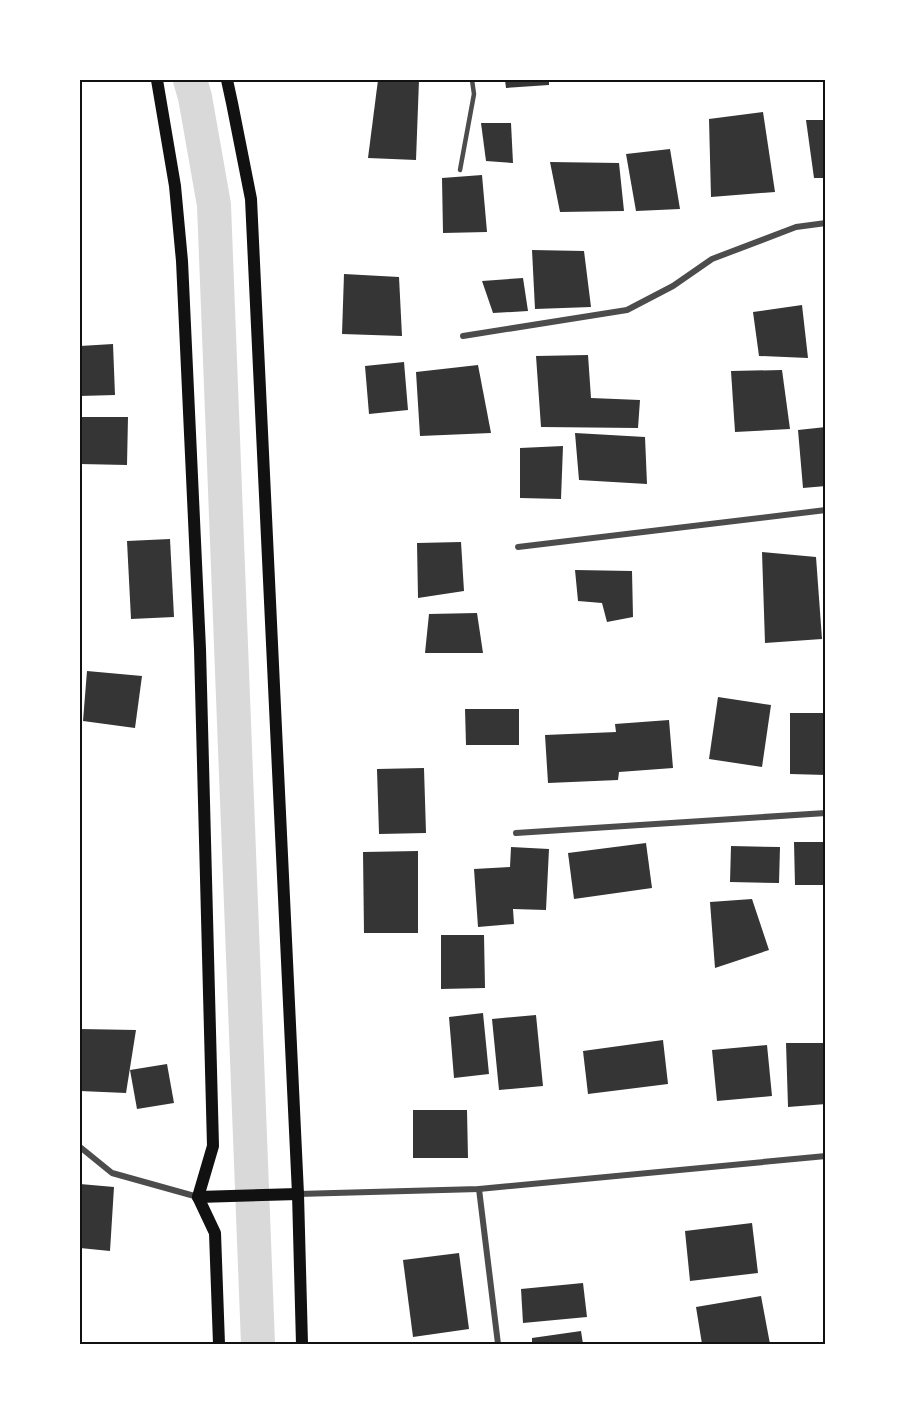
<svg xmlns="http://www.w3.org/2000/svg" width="905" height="1424" viewBox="0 0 905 1424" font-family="'Sofia Sans Condensed',sans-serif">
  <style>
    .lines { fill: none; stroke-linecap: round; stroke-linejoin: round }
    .canal { stroke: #d9d9d9; stroke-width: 34 }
    .building { fill: #353535 }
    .service { stroke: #4c4c4c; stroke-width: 4.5 }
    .minor { stroke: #4c4c4c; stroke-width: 6 }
    .secondary { stroke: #111; stroke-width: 12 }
    .neatline { fill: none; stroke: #111; stroke-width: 2 }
  </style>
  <rect width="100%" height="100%" fill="#fff"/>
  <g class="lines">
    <path class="canal" d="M 190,80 L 195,97 L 214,205 L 258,1344"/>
  </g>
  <g class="building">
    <path d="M 378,80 L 419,80 L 416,160 L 368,158 Z"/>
    <path d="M 505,80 L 549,80 L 549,85 L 506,88 Z"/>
    <path d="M 763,112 L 775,192 L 711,197 L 709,119 Z"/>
    <path d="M 806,120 L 826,120 L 826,178 L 814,178 Z"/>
    <path d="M 481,123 L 511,123 L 513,163 L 486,161 Z"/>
    <path d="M 670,149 L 680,209 L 636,211 L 626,154 Z"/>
    <path d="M 550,162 L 619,163 L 624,211 L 560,212 Z"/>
    <path d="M 482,175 L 487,232 L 443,233 L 442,178 Z"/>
    <path d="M 532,250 L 584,251 L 591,307 L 535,309 Z"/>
    <path d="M 344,274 L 399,277 L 402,336 L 342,334 Z"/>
    <path d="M 523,278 L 528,311 L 493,313 L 482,281 Z"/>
    <path d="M 802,305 L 808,358 L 759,356 L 753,312 Z"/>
    <path d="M 113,344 L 115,395 L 80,396 L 80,346 Z"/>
    <path d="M 588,355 L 591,398 L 640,400 L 638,428 L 541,427 L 536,356 Z"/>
    <path d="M 404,362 L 408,410 L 369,414 L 365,366 Z"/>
    <path d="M 478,365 L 491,433 L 420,436 L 416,372 Z"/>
    <path d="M 782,370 L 790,429 L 735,432 L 731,371 Z"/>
    <path d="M 80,417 L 128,417 L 127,465 L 80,464 Z"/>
    <path d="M 826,427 L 826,486 L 803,488 L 798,430 Z"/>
    <path d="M 575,433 L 645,437 L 647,484 L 579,480 Z"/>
    <path d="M 563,446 L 561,499 L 520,498 L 520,448 Z"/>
    <path d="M 170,539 L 174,617 L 131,619 L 127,541 Z"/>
    <path d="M 461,542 L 464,591 L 418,598 L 417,543 Z"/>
    <path d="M 762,552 L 816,557 L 822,639 L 765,643 Z"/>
    <path d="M 575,570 L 632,571 L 633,617 L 607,622 L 602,603 L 578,601 Z"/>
    <path d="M 477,613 L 483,653 L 425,653 L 429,614 Z"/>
    <path d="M 87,671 L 142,676 L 135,728 L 83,721 Z"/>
    <path d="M 718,697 L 771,705 L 762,767 L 709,759 Z"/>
    <path d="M 465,709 L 519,709 L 519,745 L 466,745 Z"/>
    <path d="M 790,713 L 826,713 L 826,775 L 790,774 Z"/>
    <path d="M 669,720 L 673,768 L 619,772 L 618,780 L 548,783 L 545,735 L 616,732 L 615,724 Z"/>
    <path d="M 424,768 L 426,833 L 379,834 L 377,769 Z"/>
    <path d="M 794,842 L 826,842 L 826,885 L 795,885 Z"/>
    <path d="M 646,843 L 652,888 L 574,899 L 568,853 Z"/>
    <path d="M 731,846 L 780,847 L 779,883 L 730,882 Z"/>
    <path d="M 511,847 L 549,849 L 546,910 L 513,909 L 514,924 L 478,927 L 474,869 L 510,867 Z"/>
    <path d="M 418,851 L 418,933 L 364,933 L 363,852 Z"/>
    <path d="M 752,899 L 769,950 L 715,968 L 710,902 Z"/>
    <path d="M 441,935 L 484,935 L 485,988 L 441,989 Z"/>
    <path d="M 483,1013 L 489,1074 L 454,1078 L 449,1017 Z"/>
    <path d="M 536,1015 L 543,1086 L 499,1090 L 492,1019 Z"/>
    <path d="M 80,1029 L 136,1030 L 126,1093 L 80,1091 Z"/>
    <path d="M 663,1040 L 668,1084 L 588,1094 L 583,1051 Z"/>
    <path d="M 786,1043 L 826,1043 L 826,1104 L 788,1107 Z"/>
    <path d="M 767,1045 L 772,1096 L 717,1101 L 712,1050 Z"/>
    <path d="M 167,1064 L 174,1103 L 137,1109 L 130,1070 Z"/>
    <path d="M 413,1110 L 467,1110 L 468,1158 L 413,1158 Z"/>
    <path d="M 80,1184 L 114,1187 L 110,1251 L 80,1248 Z"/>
    <path d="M 752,1223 L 758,1273 L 690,1281 L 685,1231 Z"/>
    <path d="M 459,1253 L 469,1329 L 413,1337 L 403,1260 Z"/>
    <path d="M 583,1283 L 587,1317 L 523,1323 L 521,1289 Z"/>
    <path d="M 761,1296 L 770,1344 L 702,1344 L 696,1307 Z"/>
    <path d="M 581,1331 L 583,1344 L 532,1344 L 532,1338 Z"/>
  </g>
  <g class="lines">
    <path class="service" d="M 460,170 L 474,94 L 472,80"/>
    <g class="minor">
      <path d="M 463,336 L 627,310 L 673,286 L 712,259 L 796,227 L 826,223"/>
      <path d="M 518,547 L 826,510"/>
      <path d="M 516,833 L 826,813"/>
      <path d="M 80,1147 L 112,1173 L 198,1197"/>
      <path d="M 479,1189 L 498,1344"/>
      <path d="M 298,1194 L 479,1189 L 826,1156"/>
    </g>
    <g class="secondary">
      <path d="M 157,80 L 175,186 L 182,261 L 200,649 L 213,1146 L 198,1197 L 215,1233 L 219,1344"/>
      <path d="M 227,80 L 232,103 L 251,199 L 298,1194 L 302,1344"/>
      <path d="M 198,1197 L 298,1194"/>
    </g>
  </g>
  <rect width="905" height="1424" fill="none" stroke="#ffffff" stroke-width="162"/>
  <rect x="81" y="81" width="743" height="1262" class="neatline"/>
</svg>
